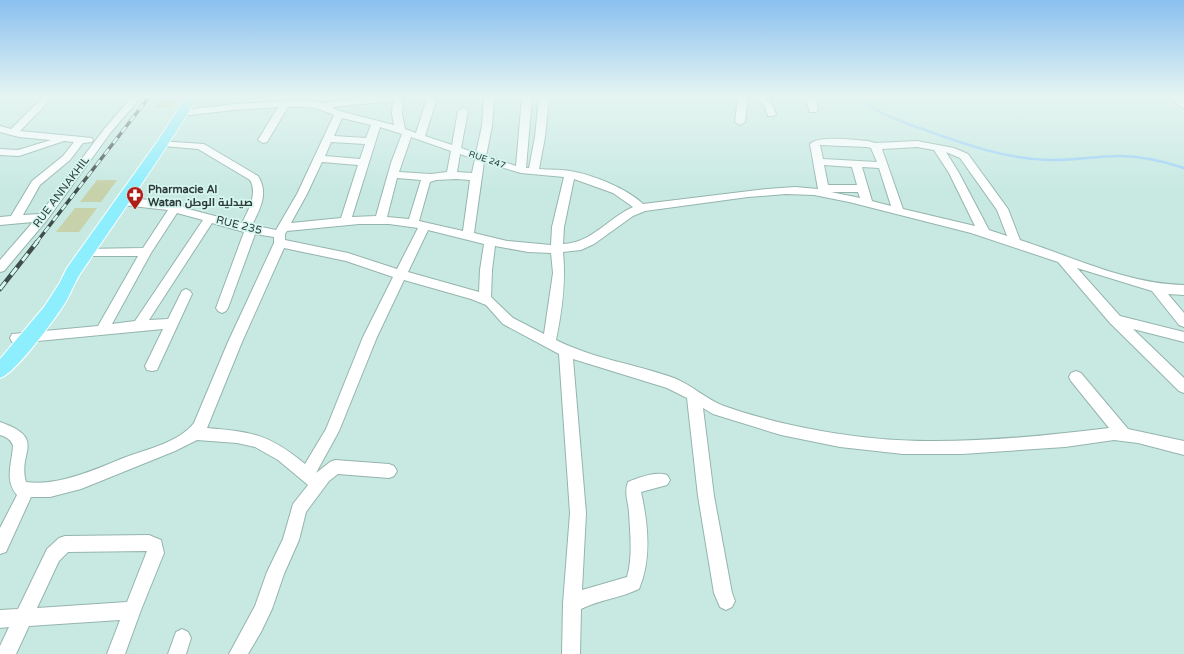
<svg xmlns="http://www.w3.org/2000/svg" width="1184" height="654" viewBox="0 0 1184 654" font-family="'Varela Round',Cairo,sans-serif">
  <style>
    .green { fill: #c7d2ab }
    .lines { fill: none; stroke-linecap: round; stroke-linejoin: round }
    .stream { stroke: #9ed1f9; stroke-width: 2.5 }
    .minor-casing { stroke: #94b4ad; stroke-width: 2 }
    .major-casing { stroke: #fff; stroke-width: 2 }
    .minor { fill: #fff; fill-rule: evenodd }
    .major { fill: #8deefe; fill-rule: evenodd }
    .rail-far1-casing { stroke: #3f4e4b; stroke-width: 3.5 }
    .rail-casing { stroke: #3f4e4b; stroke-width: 4.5 }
    .rail-far1 { stroke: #d5f7ef; stroke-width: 2.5; stroke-dasharray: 7; stroke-linecap: butt }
    .rail { stroke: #d5f7ef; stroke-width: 3; stroke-dasharray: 9; stroke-linecap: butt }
    .labels { text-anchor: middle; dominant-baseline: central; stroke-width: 3.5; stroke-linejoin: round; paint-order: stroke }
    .far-street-label { font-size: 9px; fill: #2f3c3a; stroke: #d5f7ef }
    .poi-label { font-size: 11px; font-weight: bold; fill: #2f3c3a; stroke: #d5f7ef; text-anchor: start }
    .street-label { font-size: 11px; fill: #2f3c3a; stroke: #d5f7ef }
  </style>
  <rect width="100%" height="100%" fill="#c8e9e2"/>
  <g class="green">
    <path d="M 162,97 L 180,97 L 172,108 L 154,108 Z"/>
    <path d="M 97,180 L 117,180 L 101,202 L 80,202 Z"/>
    <path d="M 75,208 L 97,208 L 79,232 L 56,232 Z"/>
  </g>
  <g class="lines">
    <path class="stream" d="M 858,97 C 878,115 903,122 928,131 C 967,145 1007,159 1049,160 C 1072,161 1095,156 1119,156 C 1141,156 1163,161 1184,168"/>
    <g class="minor-casing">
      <g id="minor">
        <path d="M 43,97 L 53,97 L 20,131 L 92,138 L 93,140 L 92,142 L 83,143 L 70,160 L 40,185 L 23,215 L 40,214 L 105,128 L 132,97 L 141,97 L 111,132 L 47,220 L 4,271 L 0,272 L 0,260 L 33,222 L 0,225 L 0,217 L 11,216 L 32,181 L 63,156 L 74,142 L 64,141 L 19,156 L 0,155 L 0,149 L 18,150 L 51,140 L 19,137 L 0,132 L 0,126 L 11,129 Z"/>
        <path d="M 372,97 L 403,97 L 402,114 L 405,129 L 416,133 L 426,101 L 431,98 L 434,99 L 436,101 L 425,136 L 452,145 L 458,111 L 463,108 L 466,109 L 468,111 L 461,148 L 476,153 L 482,126 L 484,97 L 494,97 L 492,126 L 486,156 L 516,166 L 522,97 L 532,97 L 526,168 L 529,168 L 535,137 L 539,97 L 549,97 L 545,137 L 539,169 C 549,170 560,169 570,171 C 591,174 628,189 643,204 L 767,189 L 795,187 L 818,189 L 810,144 C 818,135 855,140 868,141 L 875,143 L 917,141 L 954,148 L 968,154 L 1008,209 L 1020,240 C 1073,257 1127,284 1184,285 L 1184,295 L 1168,294 L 1184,313 L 1184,327 L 1179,325 L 1152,291 L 1077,268 L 1120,316 L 1184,332 L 1184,342 L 1133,329 L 1184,378 L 1184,393 L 1179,391 L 1110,323 L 1058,262 L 971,233 L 849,202 L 814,195 L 786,194 L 748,197 L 645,211 L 633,216 L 594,244 L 581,250 L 563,252 C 566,282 562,311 556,340 C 594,359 635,364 674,378 C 692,385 707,400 724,406 C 786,428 869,442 935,441 C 993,441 1052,435 1109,428 L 1071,381 L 1069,377 L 1071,373 L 1076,371 L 1081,373 L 1128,429 L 1184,441 L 1184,455 L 1138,443 L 1114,440 L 1065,447 L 962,454 L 903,454 L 840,447 L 781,435 L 713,414 L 703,408 L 714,496 L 732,593 L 735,601 L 732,607 L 726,610 L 720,607 L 714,593 L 698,496 L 687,398 L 667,388 L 573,359 L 586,513 L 582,590 L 627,577 C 633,557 630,533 629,512 C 628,501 624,493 628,482 C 639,477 657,471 667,475 L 670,480 L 667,485 L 641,492 C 648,523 652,559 639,589 C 620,598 599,600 581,609 L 580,654 L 562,654 L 563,604 L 570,513 L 559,354 L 503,324 L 486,305 L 471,299 L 404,280 L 377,337 L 339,431 L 316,473 L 330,462 L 335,460 L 389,464 L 394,466 L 397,471 L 394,476 L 389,478 L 338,474 L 329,481 L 306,512 L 299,540 L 284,574 L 272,609 L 261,632 L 248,654 L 229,654 L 255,606 L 267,572 L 283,539 L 293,504 L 308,485 L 278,460 L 255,447 L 237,443 L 197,440 L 175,451 L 81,489 L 50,497 L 31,497 L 6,552 L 0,554 L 0,528 L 17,495 C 4,480 12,463 13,446 C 11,439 6,437 0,435 L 0,422 C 48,439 17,452 26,482 C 39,484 52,482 65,479 C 86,474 106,465 126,457 C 148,449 179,442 194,423 L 228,342 L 274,243 L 274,237 L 255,234 L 228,308 L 226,311 L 222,313 L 218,311 L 216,308 L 244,232 L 212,223 L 149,320 L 168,319 L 182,291 L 186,289 L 190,291 L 192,294 L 157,370 L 152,371 L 147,370 L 145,366 L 163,329 L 17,343 L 12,342 L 10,338 L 12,334 L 98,326 L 138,256 L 86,256 L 82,255 L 80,252 L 82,249 L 143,248 L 168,210 L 123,205 L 119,203 L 118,201 L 119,199 L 123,197 L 175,203 L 188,209 L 242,223 C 248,211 258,194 250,180 L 198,149 L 163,146 L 158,143 L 159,141 L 204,144 L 258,176 C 269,193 260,209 252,225 L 276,230 L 297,194 L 334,115 C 315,107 309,106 288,107 L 267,142 L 263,143 L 258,140 L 278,107 L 234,110 L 181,116 L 178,115 L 176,113 L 178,111 L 234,104 L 306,100 L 323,103 ZM 393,101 L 392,114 L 394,125 L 339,111 L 332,107 ZM 342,118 L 371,125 L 366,138 L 334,136 ZM 380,127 L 402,134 L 391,163 L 376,216 L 352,217 ZM 411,137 L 451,151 L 447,172 L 431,174 L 399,172 ZM 331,142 L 365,144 L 360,159 L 325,156 ZM 820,145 L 867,147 L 871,148 L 877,162 L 823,159 ZM 917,147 L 934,150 L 949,173 L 975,226 L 903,209 L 882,149 ZM 946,152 L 960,158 L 997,210 L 1007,236 L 989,230 L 959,173 ZM 460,154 L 475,159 L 472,173 L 457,172 ZM 322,162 L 358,165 L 341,218 L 291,223 L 307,194 ZM 484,162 L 521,173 L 564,177 L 552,227 L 551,245 L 507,241 L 474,233 ZM 824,165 L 852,167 L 857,185 L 828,185 ZM 862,167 L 879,168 L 891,206 L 872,201 ZM 397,178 L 421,180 L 409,219 L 387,217 ZM 456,179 L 470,180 L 463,231 L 419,221 L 430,182 L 436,180 ZM 574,179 L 613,193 L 633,207 C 608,218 592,243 563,244 L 564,227 ZM 831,192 L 858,192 L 860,198 ZM 177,213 L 203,220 L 135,321 L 112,324 L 151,253 ZM 359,224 L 389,224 L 418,228 L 397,269 L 348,253 L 285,240 L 285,234 L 287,231 ZM 428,230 L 484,244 L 480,270 L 479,292 L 408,272 ZM 495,246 L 528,252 L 551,253 L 553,273 L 544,334 L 513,318 L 491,297 L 492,270 ZM 284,248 L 346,261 L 393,277 L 363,337 L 326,429 L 305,464 C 268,434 253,432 207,428 L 242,342 Z"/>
        <path d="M 738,97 L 748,97 L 745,122 L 740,125 L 735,122 Z"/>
        <path d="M 751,97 L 763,97 L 771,102 L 776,114 L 774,116 L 768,116 L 764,105 Z"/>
        <path d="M 805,97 L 815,97 L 818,110 L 816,112 L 810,112 Z"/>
        <path d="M 1170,97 L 1180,97 L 1184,100 L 1184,108 L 1181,107 Z"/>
        <path d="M 149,535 L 161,540 L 164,553 L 141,610 L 125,654 L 107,654 L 120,620 L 29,626 L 16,654 L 0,654 L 0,646 L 9,627 L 0,628 L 0,610 L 18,609 L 47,549 L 59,538 L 65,536 ZM 147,551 L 127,602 L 37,608 L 59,561 L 68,552 Z"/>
        <path d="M 182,629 L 188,632 L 191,638 L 186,654 L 168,654 L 176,632 Z"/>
      </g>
    </g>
    <g class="major-casing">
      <path id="major" d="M 186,97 L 198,97 C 161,157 121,214 82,271 C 75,281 71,293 65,303 C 54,320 16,373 0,378 L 0,359 L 44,307 L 59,284 L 67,268 L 157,142 Z"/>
    </g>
    <use href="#minor" class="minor"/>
    <use href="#major" class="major"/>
    <g class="rail-far1-casing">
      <path id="rail-far1" d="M 36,243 L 149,97"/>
    </g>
    <g class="rail-casing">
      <path id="rail" d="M 0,289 L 37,242"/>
    </g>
    <use href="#rail-far1" class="rail-far1"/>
    <use href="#rail" class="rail"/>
  </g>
  <linearGradient id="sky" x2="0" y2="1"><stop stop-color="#8ac0ef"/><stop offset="0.51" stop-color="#e6f5f2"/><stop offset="1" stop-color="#e6f5f2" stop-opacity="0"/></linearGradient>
  <rect width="1184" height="189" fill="url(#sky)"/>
  <defs>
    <g id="pharmacy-pin" transform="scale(0.9)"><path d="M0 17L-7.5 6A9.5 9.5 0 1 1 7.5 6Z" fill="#ae1d18" stroke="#d5f7ef"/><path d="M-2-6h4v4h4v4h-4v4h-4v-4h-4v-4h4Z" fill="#fff"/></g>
  </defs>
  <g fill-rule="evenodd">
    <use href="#pharmacy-pin" x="135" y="195"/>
  </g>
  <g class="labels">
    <g class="far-street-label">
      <text transform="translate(487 160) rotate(19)">RUE 247</text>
    </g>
    <g class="poi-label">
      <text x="148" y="189">Pharmacie Al<tspan x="148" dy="13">Watan صيدلية الوطن</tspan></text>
    </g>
    <g class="street-label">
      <text transform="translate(61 192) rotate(-53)">RUE ANNAKHIL</text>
      <text transform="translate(239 225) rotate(14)">RUE 235</text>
    </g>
  </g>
</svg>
